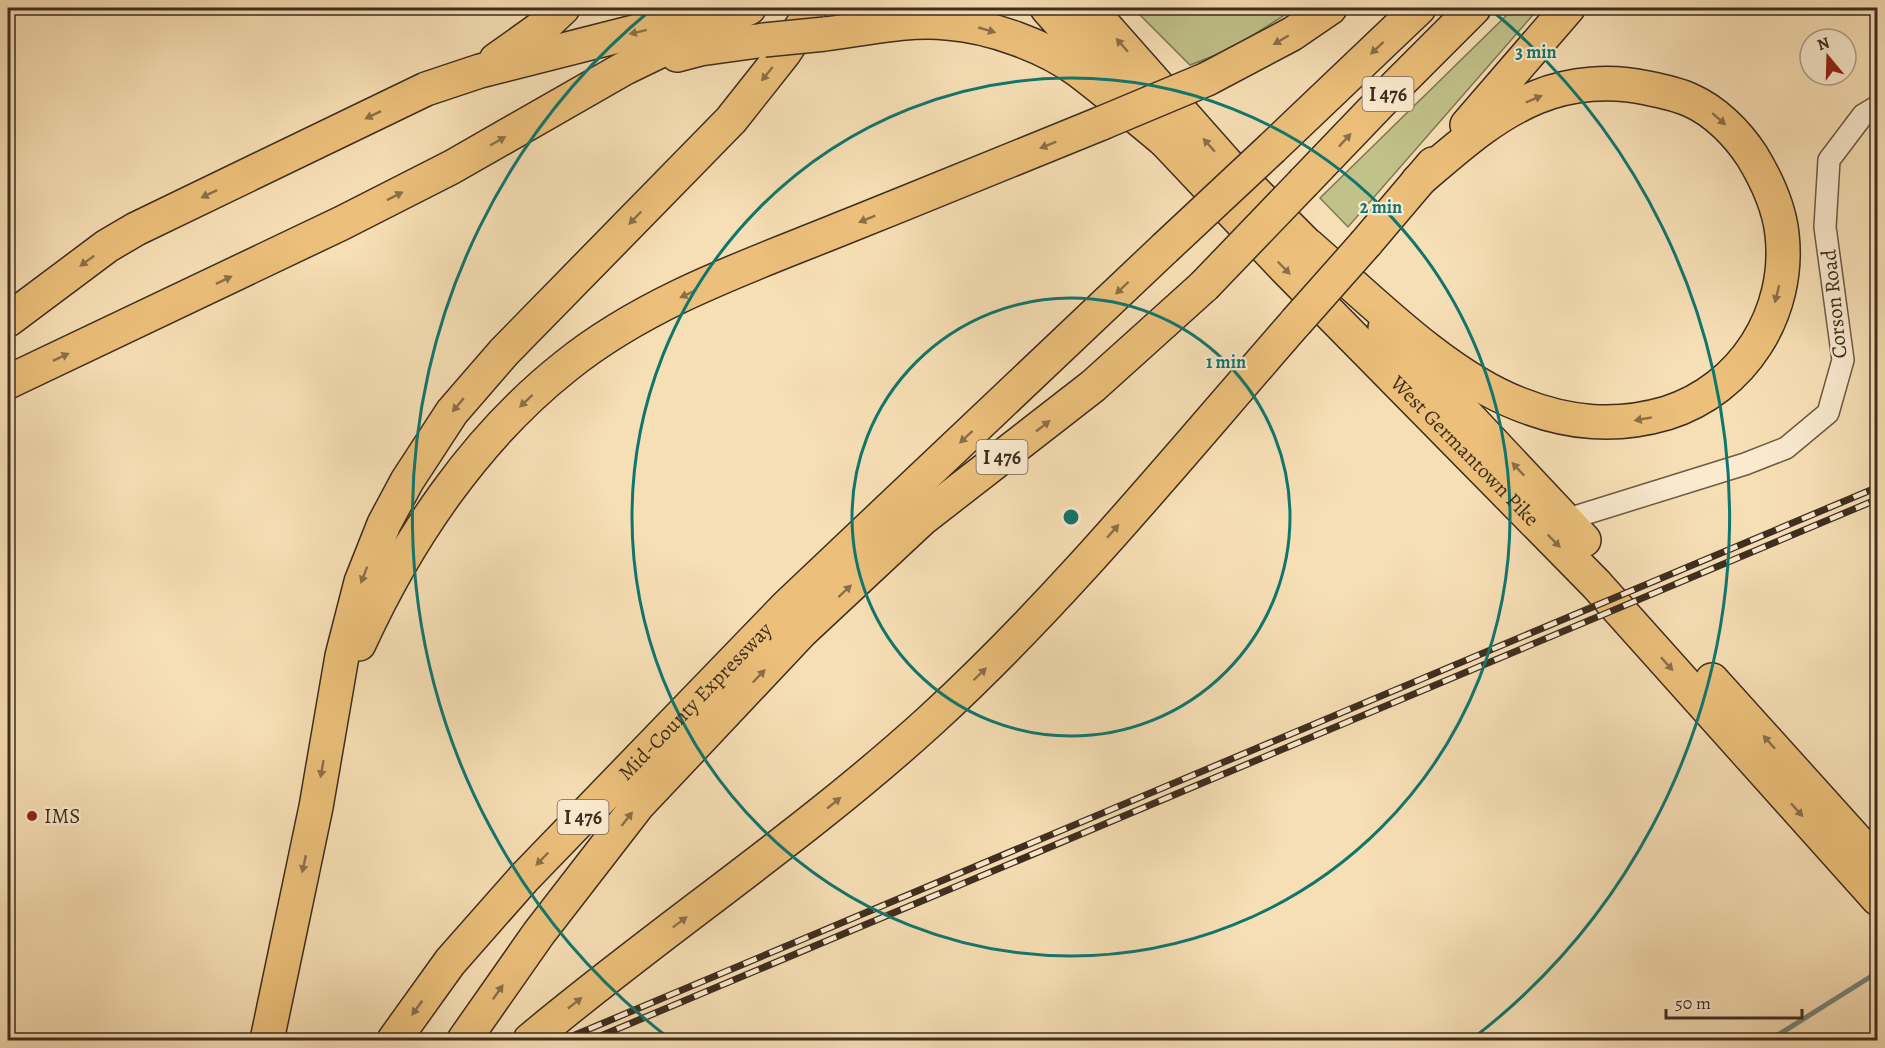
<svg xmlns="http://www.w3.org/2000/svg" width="1885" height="1048" viewBox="0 0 1885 1048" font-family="Alegreya,serif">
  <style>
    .green { fill: #c1c18a; stroke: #807754; stroke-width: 1.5 }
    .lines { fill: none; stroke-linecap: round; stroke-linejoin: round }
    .stream { stroke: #788378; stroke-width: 5 }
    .minor-casing { stroke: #6c5a44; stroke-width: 24 }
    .primary-casing { stroke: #3e2d1f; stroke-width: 36 }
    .motorway-casing { stroke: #3e2d1f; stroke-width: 36 }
    .minor { stroke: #faeacf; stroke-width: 21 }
    .primary { stroke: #ecc07a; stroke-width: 33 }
    .motorway { stroke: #ecc07a; stroke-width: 33 }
    .rail-casing { stroke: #3e2d1f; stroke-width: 7 }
    .rail { stroke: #faeacf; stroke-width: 4.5; stroke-dasharray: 14; stroke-linecap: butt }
    .motorway-bridge-casing { stroke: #3e2d1f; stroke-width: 36; stroke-linecap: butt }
    .motorway-bridge { stroke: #ecc07a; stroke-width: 33 }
    .oneway { fill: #8c6f48 }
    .ring { fill: none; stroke: #0f766e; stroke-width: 3 }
    .poi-dot { fill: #8f2418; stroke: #faeacf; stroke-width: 2 }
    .labels { text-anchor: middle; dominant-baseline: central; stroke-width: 4.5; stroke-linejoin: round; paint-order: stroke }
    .shield { fill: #faeacf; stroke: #766654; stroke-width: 1.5 }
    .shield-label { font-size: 20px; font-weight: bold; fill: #3e2d1f }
    .street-label { font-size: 21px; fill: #3e2d1f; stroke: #faeacf }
    .poi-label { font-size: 21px; fill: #3e2d1f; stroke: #faeacf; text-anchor: start }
    .centre { fill: #0f766e; stroke: #faeacf; stroke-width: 3 }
    .ring-label { font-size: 18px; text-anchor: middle; font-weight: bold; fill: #0f766e; stroke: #faeacf; stroke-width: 4.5; stroke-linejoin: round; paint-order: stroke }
  </style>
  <rect width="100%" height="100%" fill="#f7dfb5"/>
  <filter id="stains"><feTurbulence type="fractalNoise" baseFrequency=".00333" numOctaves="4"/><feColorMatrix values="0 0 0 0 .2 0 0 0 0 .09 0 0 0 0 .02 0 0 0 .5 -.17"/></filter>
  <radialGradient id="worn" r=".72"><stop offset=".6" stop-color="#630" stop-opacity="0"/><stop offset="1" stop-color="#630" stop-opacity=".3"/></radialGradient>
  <g class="green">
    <path d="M 1133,8 L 1296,8 L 1231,49 L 1190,65 Z"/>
    <path d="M 1514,8 L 1539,8 L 1348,227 L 1320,198 Z"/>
  </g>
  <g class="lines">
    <path class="stream" d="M 1770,1040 L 1878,972"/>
    <g class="minor-casing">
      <path id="minor" d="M 1565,520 L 1745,464 L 1786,448 L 1828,413 L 1843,360 L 1825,227 L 1829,160 L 1863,115 L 1878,106"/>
    </g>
    <g class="primary-casing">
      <g id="primary">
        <path id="s1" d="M 1047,8 L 1164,140 L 1283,266 L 1596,584 L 1878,899"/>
        <path d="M 1089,8 L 1226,163 L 1328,266"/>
        <path d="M 1385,328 L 1584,540"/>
        <path d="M 1712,680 L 1878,864"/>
      </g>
    </g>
    <g class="motorway-casing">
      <g id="motorway">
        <path d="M 825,34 C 865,29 907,19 947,23 C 990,26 1045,46 1079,71 C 1108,93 1136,117 1164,140"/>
        <path d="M 677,55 L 700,49 L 764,40"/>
        <path d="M 496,60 L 545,25 L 563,8"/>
        <path d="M 1207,79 L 1292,34 L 1330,8"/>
        <path d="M 1467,125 L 1568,8"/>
        <path d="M 1272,148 L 1419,8"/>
        <path d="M 1304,182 L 1398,84 L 1474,8"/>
        <path d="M 1366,243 L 1433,164"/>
        <path d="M 1309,246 C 1370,299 1444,375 1519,404 C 1569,424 1616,428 1667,413 C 1743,389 1791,313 1782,234 C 1779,207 1766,179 1752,156 C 1737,133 1715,111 1690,100 C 1677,94 1662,91 1647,88 C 1611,80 1571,83 1537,97 C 1491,116 1456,149 1418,181"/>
        <path d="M 8,320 L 107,246 L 136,229 L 426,89 L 480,71 L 693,17"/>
        <path d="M 8,382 L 342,223 L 452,167 L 625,68 L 749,8"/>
        <path d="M 359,644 C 407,539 475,438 566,366 C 648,300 752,265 848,226 C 933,192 1018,157 1102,123"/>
        <path d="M 267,1040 L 316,807 L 342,656 L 361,582 L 384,524 L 407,481 L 452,412 L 504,352 L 731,120 L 784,53 L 804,23 L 809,8"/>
        <path id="s2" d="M 394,1040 L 450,962 L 524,878 L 787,606 L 1165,248"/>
        <path d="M 464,1040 L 539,933 L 638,805 L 802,631 L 922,519 L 1093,386 L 1204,286"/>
        <path d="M 530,1040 C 661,930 804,836 931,720 C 1063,599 1178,457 1296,322"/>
      </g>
    </g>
    <use href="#minor" class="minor"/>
    <use href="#primary" class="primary"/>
    <use href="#motorway" class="motorway"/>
    <g class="rail-casing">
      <g id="rail">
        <path d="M 563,1040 L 1878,487"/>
        <path d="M 591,1040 L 1878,499"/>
      </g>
    </g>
    <use href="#rail" class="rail"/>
    <g class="motorway-bridge-casing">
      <g id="motorway-bridge">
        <path d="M 764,40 L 825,34"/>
        <path d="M 1102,123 L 1207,79"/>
        <path d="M 1165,248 L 1272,148"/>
        <path d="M 1204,286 L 1304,182"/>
        <path d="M 1296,322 L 1366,243"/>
      </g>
    </g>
    <use href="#motorway-bridge" class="motorway-bridge"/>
  </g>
  <defs><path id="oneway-solid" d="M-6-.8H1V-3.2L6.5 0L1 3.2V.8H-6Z" transform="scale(1.5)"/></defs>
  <g class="oneway">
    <use href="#oneway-solid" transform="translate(987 30) rotate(16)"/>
    <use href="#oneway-solid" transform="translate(638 32) rotate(166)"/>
    <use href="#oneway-solid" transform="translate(1281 40) rotate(150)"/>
    <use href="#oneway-solid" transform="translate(1122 45) rotate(-131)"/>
    <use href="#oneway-solid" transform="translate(1377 48) rotate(137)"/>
    <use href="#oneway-solid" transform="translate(767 74) rotate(129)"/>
    <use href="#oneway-solid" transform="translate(1534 99) rotate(-23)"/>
    <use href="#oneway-solid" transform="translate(373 115) rotate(154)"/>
    <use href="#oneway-solid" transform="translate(1719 119) rotate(41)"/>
    <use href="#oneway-solid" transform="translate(1345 140) rotate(-47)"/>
    <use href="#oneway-solid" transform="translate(498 141) rotate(-29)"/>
    <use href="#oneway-solid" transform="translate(1048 145) rotate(158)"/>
    <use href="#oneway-solid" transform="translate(1209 145) rotate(-131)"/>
    <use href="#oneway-solid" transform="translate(209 194) rotate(154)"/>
    <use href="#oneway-solid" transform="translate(395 196) rotate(-27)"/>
    <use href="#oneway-solid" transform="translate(635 218) rotate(134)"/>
    <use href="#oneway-solid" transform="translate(867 219) rotate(158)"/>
    <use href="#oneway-solid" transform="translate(87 261) rotate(144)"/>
    <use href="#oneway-solid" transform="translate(1284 268) rotate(46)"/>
    <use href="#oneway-solid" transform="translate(224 280) rotate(-26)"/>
    <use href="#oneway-solid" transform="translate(1122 288) rotate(137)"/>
    <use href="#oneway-solid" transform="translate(688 294) rotate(155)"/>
    <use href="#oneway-solid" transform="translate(1777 294) rotate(104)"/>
    <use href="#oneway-solid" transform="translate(61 357) rotate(-25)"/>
    <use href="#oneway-solid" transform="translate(526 401) rotate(137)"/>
    <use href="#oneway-solid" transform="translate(458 405) rotate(130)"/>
    <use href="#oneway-solid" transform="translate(1643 419) rotate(170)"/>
    <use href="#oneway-solid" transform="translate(1043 426) rotate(-38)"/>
    <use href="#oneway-solid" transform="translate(966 437) rotate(137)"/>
    <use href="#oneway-solid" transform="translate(1518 469) rotate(-133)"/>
    <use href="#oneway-solid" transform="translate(1113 531) rotate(-49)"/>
    <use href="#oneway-solid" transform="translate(1554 541) rotate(45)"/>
    <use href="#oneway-solid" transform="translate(364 575) rotate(111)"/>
    <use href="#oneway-solid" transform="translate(845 591) rotate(-43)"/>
    <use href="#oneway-solid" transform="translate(1667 664) rotate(48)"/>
    <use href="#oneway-solid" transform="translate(980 674) rotate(-44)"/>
    <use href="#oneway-solid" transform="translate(759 676) rotate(-46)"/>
    <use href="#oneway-solid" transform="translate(1769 742) rotate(-132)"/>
    <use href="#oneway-solid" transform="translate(322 769) rotate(100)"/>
    <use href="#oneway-solid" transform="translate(834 803) rotate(-39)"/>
    <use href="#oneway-solid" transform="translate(1797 810) rotate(48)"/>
    <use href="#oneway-solid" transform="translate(627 819) rotate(-52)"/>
    <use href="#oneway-solid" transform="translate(542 859) rotate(134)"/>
    <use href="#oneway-solid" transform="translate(304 864) rotate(102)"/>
    <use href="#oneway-solid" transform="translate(680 922) rotate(-37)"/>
    <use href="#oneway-solid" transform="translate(498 992) rotate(-55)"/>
    <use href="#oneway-solid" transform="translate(575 1003) rotate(-38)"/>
    <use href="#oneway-solid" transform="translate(417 1008) rotate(126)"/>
  </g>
  <g class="ring">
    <circle cx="1071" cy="517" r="219"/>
    <circle cx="1071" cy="517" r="439"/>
    <path d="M670 1039A658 658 0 0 1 652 9M1490 9A658 658 0 0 1 1472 1039"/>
  </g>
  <circle class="poi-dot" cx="32" cy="816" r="6"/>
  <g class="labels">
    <g class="shield">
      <rect x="1362.5" y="77" width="51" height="34" rx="4.5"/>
      <rect x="976.5" y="440" width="51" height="34" rx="4.5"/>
      <rect x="557.5" y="800" width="51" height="34" rx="4.5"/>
    </g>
    <g class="shield-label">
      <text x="1388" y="94">I 476</text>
      <text x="1002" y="457">I 476</text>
      <text x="583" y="817">I 476</text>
    </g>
    <g class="street-label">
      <text transform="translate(1834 304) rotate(-96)">Corson Road</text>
      <text stroke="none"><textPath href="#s1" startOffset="609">West Germantown Pike</textPath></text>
      <text stroke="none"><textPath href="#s2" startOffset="454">Mid-County Expressway</textPath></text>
    </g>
    <g class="poi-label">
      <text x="44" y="816">IMS</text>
    </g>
  </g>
  <circle cx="1071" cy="517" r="9" class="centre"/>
  <g class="ring-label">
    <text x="1536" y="58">3 min</text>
    <text x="1381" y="213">2 min</text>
    <text x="1226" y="368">1 min</text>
  </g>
  <rect width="1885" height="1048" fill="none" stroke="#f7dfb5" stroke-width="30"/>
  <rect x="9" y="9" width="1867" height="1030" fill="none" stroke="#3e2d1f" stroke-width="3"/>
  <rect x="15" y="15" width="1855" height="1018" fill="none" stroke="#3e2d1f" stroke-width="1.5"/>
  <g transform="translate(1828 57) rotate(341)"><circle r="28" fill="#faeacf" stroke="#af9e89" stroke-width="1.5"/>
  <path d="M0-4.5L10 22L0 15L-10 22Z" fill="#8f2418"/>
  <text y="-9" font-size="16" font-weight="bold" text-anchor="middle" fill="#3e2d1f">N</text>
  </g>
  <path d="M1666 1009v9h136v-9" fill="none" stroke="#3e2d1f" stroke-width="3"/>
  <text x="1675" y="1009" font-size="18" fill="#3e2d1f" stroke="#faeacf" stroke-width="4.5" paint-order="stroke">50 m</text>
  <rect width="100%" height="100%" filter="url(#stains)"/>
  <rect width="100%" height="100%" fill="url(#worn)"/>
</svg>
